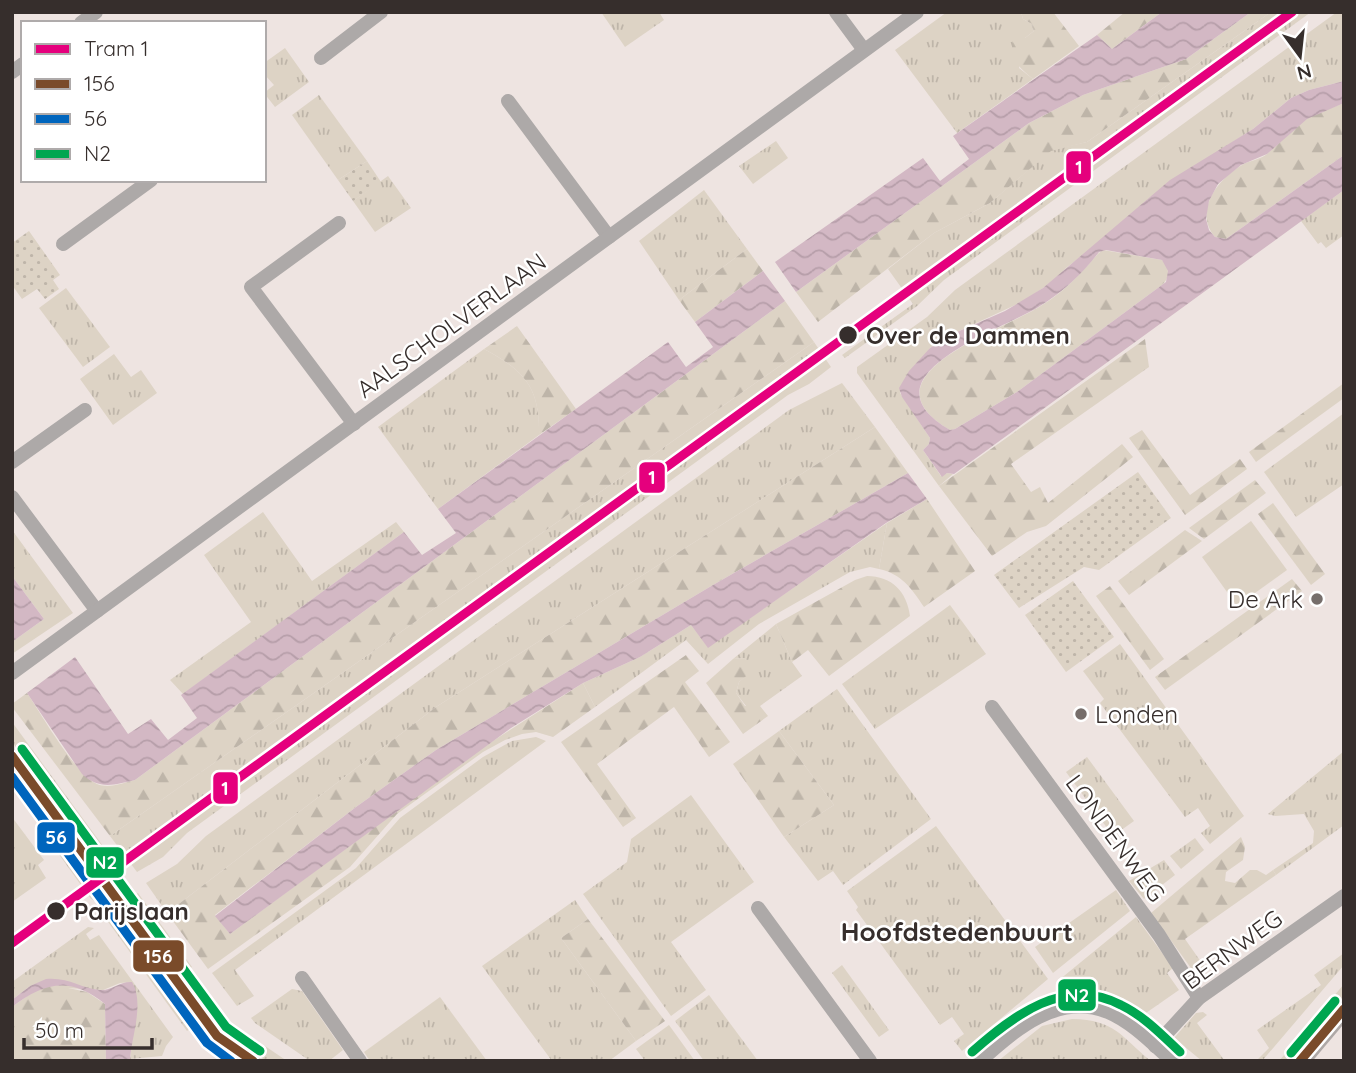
<svg xmlns="http://www.w3.org/2000/svg" width="1356" height="1073" viewBox="0 0 1356 1073" font-family="Quicksand,sans-serif">
  <style>
    .grass { fill: url(#grass-tufts) }
    .forest { fill: url(#forest-firs) }
    .park { fill: url(#park-dots) }
    .pitch { fill: #ddd3c5 }
    .water { fill: url(#water-waves); fill-rule: evenodd }
    .lines { fill: none; stroke-linecap: round; stroke-linejoin: round }
    .street { stroke: #ada9a8; stroke-width: 14 }
    .secondary { stroke: #aea8a6; stroke-width: 19 }
    .bus-1-casing { stroke: #fff; stroke-width: 14 }
    .bus-2-casing { stroke: #fff; stroke-width: 14 }
    .bus-3-casing { stroke: #fff; stroke-width: 14 }
    .bus-1 { stroke: #7a4b2a; stroke-width: 9 }
    .bus-2 { stroke: #0065bd; stroke-width: 9 }
    .bus-3 { stroke: #00a651; stroke-width: 9 }
    .tram-1-casing { stroke: #fff; stroke-width: 14 }
    .tram-1 { stroke: #e5007d; stroke-width: 9 }
    .stop-dot { fill: #362e2c; stroke: #fff; stroke-width: 2.5 }
    .poi-dot { fill: #766e6b; stroke: #fff; stroke-width: 2.5 }
    .labels { text-anchor: middle; dominant-baseline: central; stroke-width: 5; stroke-linejoin: round; paint-order: stroke }
    .street-label { font-size: 24px; fill: #362e2c; stroke: #fff }
    .stop-label { font-size: 24px; font-weight: bold; fill: #362e2c; stroke: #fff; text-anchor: start }
    .poi-label { font-size: 24px; fill: #362e2c; stroke: #fff; text-anchor: end }
    .neighbourhood-label { font-size: 26px; font-weight: bold; fill: #362e2c; stroke: #fff }
    .line-badge { stroke: #fff; stroke-width: 2.5 }
    .badge-label { font-size: 19px; text-anchor: middle; font-weight: bold; fill: #fff }
  </style>
  <defs>
    <pattern id="grass-tufts" width="24" height="20" patternUnits="userSpaceOnUse" patternTransform="scale(1.75)"><rect width="24" height="20" fill="#ddd3c5"/><path d="M3 7l-1-3M5 7V3M7 7l1-3M15 17l-1-3M17 17v-4M19 17l1-3" fill="none" stroke="#beb5a9"/></pattern>
    <pattern id="forest-firs" width="22" height="20" patternUnits="userSpaceOnUse" patternTransform="scale(1.75)"><rect width="22" height="20" fill="#ddd3c5"/><path d="M5 1l3.5 6h-7zM16 11l3.5 6h-7z" fill="#beb5a9"/></pattern>
    <pattern id="park-dots" width="8" height="8" patternUnits="userSpaceOnUse" patternTransform="scale(1.75)"><rect width="8" height="8" fill="#ddd3c5"/><path d="M2 2h.1M6 6h.1" fill="none" stroke="#beb5a9" stroke-width="1.8" stroke-linecap="round"/></pattern>
    <pattern id="water-waves" width="16" height="10" patternUnits="userSpaceOnUse" patternTransform="scale(1.75)"><rect width="16" height="10" fill="#d3b8c4"/><path d="M0 5q4-4 8 0t8 0" fill="none" stroke="#b69ea9"/></pattern>
  </defs>
  <rect width="100%" height="100%" fill="#eee4e1"/>
  <g class="grass">
    <path d="M 601,12 L 659,12 L 664,20 L 625,47 Z"/>
    <path d="M 947,12 L 1021,12 L 1023,19 L 1032,24 L 1034,31 L 1025,38 L 1019,68 L 1033,79 L 957,133 L 895,50 Z"/>
    <path d="M 1271,12 L 1311,12 L 944,280 L 917,306 L 845,358 L 842,355 L 913,304 L 888,269 L 934,233 L 990,203 L 1051,150 L 1087,142 Z"/>
    <path d="M 1337,12 L 1344,12 L 1344,81 L 1309,90 L 1291,98 L 1253,129 L 1214,154 L 1066,268 L 1056,279 L 1024,301 L 957,332 L 930,348 L 900,393 L 930,438 L 929,444 L 923,450 L 941,476 L 947,473 L 953,474 L 939,486 L 857,373 L 857,367 L 927,317 L 955,290 Z"/>
    <path d="M 285,48 L 309,82 L 275,107 L 264,93 L 274,85 L 264,74 L 264,63 Z"/>
    <path d="M 319,95 L 367,161 L 338,180 L 292,115 Z"/>
    <path d="M 776,141 L 788,158 L 753,184 L 739,166 Z"/>
    <path d="M 388,176 L 411,208 L 375,232 L 353,201 Z"/>
    <path d="M 704,190 L 747,249 L 679,300 L 639,241 Z"/>
    <path d="M 1344,190 L 1344,235 L 1326,248 L 1321,242 L 1318,244 L 1301,221 Z"/>
    <path d="M 66,288 L 110,347 L 83,367 L 39,308 Z"/>
    <path d="M 814,342 L 831,367 L 809,384 L 788,395 L 187,833 L 163,857 L 137,872 L 110,836 Z"/>
    <path d="M 484,349 C 525,371 540,388 539,435 L 438,509 L 378,427 Z"/>
    <path d="M 114,354 L 131,377 L 141,370 L 157,393 L 113,425 L 80,379 Z"/>
    <path d="M 842,383 L 875,427 L 436,707 L 167,913 L 146,883 L 177,864 L 206,836 L 789,410 Z"/>
    <path d="M 1344,413 L 1344,484 L 1296,517 L 1264,472 Z"/>
    <path d="M 263,512 L 312,581 L 396,522 L 404,532 L 183,694 L 170,680 L 251,622 L 204,555 Z"/>
    <path d="M 887,523 L 879,569 L 870,567 L 850,572 L 759,624 L 708,664 L 686,640 L 595,707 L 583,683 L 640,657 L 691,625 L 708,647 Z"/>
    <path d="M 12,530 L 73,613 L 12,654 L 12,642 L 44,619 L 12,576 Z"/>
    <path d="M 950,605 L 986,654 L 875,729 L 842,684 Z"/>
    <path d="M 776,624 L 792,662 L 802,676 L 760,706 L 746,706 L 736,693 L 739,682 L 748,674 L 745,658 L 733,659 Z"/>
    <path d="M 1120,644 L 1244,816 L 1210,844 L 1201,833 L 1210,826 L 1198,808 L 1185,817 L 1100,703 L 1104,699 L 1083,671 Z"/>
    <path d="M 837,689 L 931,819 L 843,885 L 833,871 L 818,881 L 784,837 L 834,805 L 779,731 Z"/>
    <path d="M 12,722 L 125,876 L 124,882 L 118,887 L 12,742 Z"/>
    <path d="M 536,737 L 546,741 L 235,970 L 254,996 L 237,1006 L 212,973 L 356,868 L 400,818 L 483,757 L 512,741 Z"/>
    <path d="M 1344,751 L 1344,825 L 1276,875 L 1273,870 L 1313,843 L 1314,831 L 1304,814 L 1275,816 L 1268,814 Z"/>
    <path d="M 1087,757 L 1134,821 L 1113,836 L 1066,772 Z"/>
    <path d="M 691,795 L 754,882 L 671,942 L 706,990 L 671,1016 L 583,894 L 627,862 L 631,839 Z"/>
    <path d="M 12,817 L 44,860 L 38,865 L 46,878 L 12,902 Z"/>
    <path d="M 936,826 L 1048,979 L 962,1051 L 954,1041 L 964,1034 L 952,1017 L 940,1025 L 856,910 L 858,907 L 847,891 Z"/>
    <path d="M 49,833 L 52,838 L 59,833 L 104,895 L 95,901 L 91,899 L 45,835 Z"/>
    <path d="M 1195,838 L 1204,850 L 1181,869 L 1170,856 Z"/>
    <path d="M 1164,860 L 1175,875 L 1144,899 L 1129,881 Z"/>
    <path d="M 1116,890 L 1130,911 L 1053,973 L 1035,947 Z"/>
    <path d="M 138,893 L 192,967 L 181,974 L 127,900 Z"/>
    <path d="M 575,900 L 588,919 L 561,938 L 636,1041 L 609,1061 L 552,1061 L 482,966 Z"/>
    <path d="M 115,911 L 197,1023 L 187,1031 L 106,919 Z"/>
    <path d="M 1136,917 L 1173,968 L 1167,973 L 1179,990 L 1146,1013 C 1121,996 1096,986 1065,989 L 1059,980 Z"/>
    <path d="M 88,927 L 94,928 L 86,934 L 90,940 L 99,935 L 173,1037 L 166,1046 L 162,1056 L 130,1059 L 133,1035 L 132,982 L 120,983 L 103,990 L 30,986 L 12,1000 L 12,982 Z"/>
    <path d="M 1344,953 L 1344,965 L 1262,1061 L 1256,1061 L 1269,1048 L 1257,1030 L 1321,985 L 1314,975 Z"/>
    <path d="M 842,965 L 889,1030 L 879,1037 L 832,973 Z"/>
    <path d="M 1344,984 L 1344,996 L 1290,1061 L 1279,1061 Z"/>
    <path d="M 292,989 L 302,991 L 343,1050 L 329,1061 L 310,1061 L 255,1023 L 251,1018 Z"/>
    <path d="M 709,995 L 758,1061 L 704,1061 L 675,1021 Z"/>
    <path d="M 440,997 L 487,1061 L 370,1061 L 364,1052 Z"/>
    <path d="M 1203,1012 L 1207,1015 L 1197,1023 L 1225,1061 L 1202,1061 L 1174,1038 L 1196,1013 Z"/>
    <path d="M 1072,1019 C 1116,1020 1120,1036 1151,1061 L 998,1061 L 1042,1026 Z"/>
    <path d="M 669,1025 L 695,1061 L 645,1061 L 636,1049 Z"/>
    <path d="M 240,1029 L 287,1061 L 266,1061 L 228,1035 Z"/>
  </g>
  <g class="forest">
    <path d="M 1021,12 L 1053,12 L 1079,46 L 1033,79 C 1018,67 1010,59 1013,40 L 1025,38 L 1034,31 L 1032,24 L 1023,19 Z"/>
    <path d="M 1125,12 L 1162,12 L 1112,49 L 1097,35 Z"/>
    <path d="M 1251,12 L 1271,12 L 1087,142 L 1051,151 L 990,203 L 934,233 L 818,322 L 796,292 L 1029,123 L 1083,95 L 1186,59 Z"/>
    <path d="M 1344,103 L 1344,155 L 1226,239 L 1215,237 C 1193,211 1218,179 1242,165 C 1250,160 1260,160 1267,154 C 1278,145 1287,133 1299,124 C 1312,114 1329,109 1344,103 Z"/>
    <path d="M 747,249 L 763,271 L 695,322 L 679,300 Z"/>
    <path d="M 1103,250 L 1162,260 C 1170,267 1170,278 1162,285 L 1017,392 L 955,429 L 950,430 C 858,376 1001,331 1039,307 C 1056,297 1071,284 1084,269 C 1091,263 1095,255 1103,250 Z"/>
    <path d="M 785,301 L 814,342 L 110,836 L 12,707 L 12,704 L 27,693 C 42,715 75,774 97,784 C 109,789 123,783 135,780 Z"/>
    <path d="M 517,326 L 576,409 L 539,435 C 540,388 525,371 484,349 Z"/>
    <path d="M 1145,339 L 1149,367 L 1011,464 L 1031,492 L 1040,487 L 1048,503 L 1122,444 L 1133,457 L 1046,526 L 1027,532 L 992,556 L 939,486 Z"/>
    <path d="M 1344,383 L 1344,398 L 1256,462 L 1249,452 Z"/>
    <path d="M 875,427 L 908,473 L 713,585 L 436,750 L 356,807 L 215,915 L 230,934 L 485,746 L 583,683 L 595,707 L 553,737 L 536,732 L 522,734 L 505,740 L 483,752 L 397,814 L 350,867 L 208,969 L 167,913 L 436,707 Z"/>
    <path d="M 1142,430 L 1190,495 L 1240,459 L 1247,469 L 1185,515 L 1129,438 Z"/>
    <path d="M 1255,480 L 1266,493 L 1204,539 L 1189,528 Z"/>
    <path d="M 927,499 L 975,571 L 924,607 C 911,588 902,574 879,569 L 887,523 Z"/>
    <path d="M 1273,503 L 1325,574 L 1311,585 L 1258,514 Z"/>
    <path d="M 1185,530 L 1202,541 L 1129,595 L 1118,581 Z"/>
    <path d="M 867,576 C 892,576 907,592 910,616 L 829,676 L 808,650 L 792,662 L 776,624 L 855,580 Z"/>
    <path d="M 1292,579 L 1302,591 L 1165,690 L 1155,677 Z"/>
    <path d="M 1110,586 L 1164,659 L 1150,670 L 1096,596 Z"/>
    <path d="M 686,655 L 699,671 L 685,682 L 730,742 L 709,757 L 674,707 L 597,764 L 636,818 L 623,827 L 561,742 Z"/>
    <path d="M 745,658 L 749,667 L 749,674 L 739,682 L 736,693 L 745,706 L 760,706 L 768,716 L 743,734 L 706,683 L 733,659 Z"/>
    <path d="M 779,731 L 834,805 L 784,837 L 733,764 Z"/>
    <path d="M 1241,837 L 1245,847 L 1243,860 L 1226,872 L 1225,881 L 1235,883 L 1250,870 L 1257,870 L 1266,875 L 1273,870 L 1276,875 L 1185,939 L 1206,969 L 1196,975 L 1151,913 Z"/>
    <path d="M 588,919 L 665,1021 L 636,1041 L 561,938 Z"/>
    <path d="M 54,985 L 87,992 L 105,1004 L 106,1061 L 12,1061 L 12,1007 C 26,997 37,987 54,985 Z"/>
  </g>
  <g class="park">
    <path d="M 367,161 L 381,182 L 353,201 L 338,180 Z"/>
    <path d="M 29,231 L 60,275 L 53,280 L 59,289 L 45,299 L 37,289 L 22,299 L 12,285 L 12,243 Z"/>
    <path d="M 1138,472 L 1171,518 L 1099,570 L 1084,567 L 1019,608 L 994,575 Z"/>
    <path d="M 1073,581 L 1114,637 L 1066,672 L 1025,615 Z"/>
  </g>
  <path class="pitch" d="M 1251,521 L 1287,570 L 1237,606 L 1202,557 Z"/>
  <g class="water">
    <path d="M 1162,12 L 1251,12 L 1186,59 L 1083,95 L 1029,123 L 796,292 L 775,262 L 923,158 L 940,181 L 969,159 L 953,136 L 1097,35 L 1112,49 Z"/>
    <path d="M 1344,81 L 1344,103 L 1307,119 L 1267,154 L 1241,165 L 1218,184 L 1209,201 L 1206,219 L 1209,230 L 1215,237 L 1226,239 L 1344,155 L 1344,190 L 954,474 L 947,473 L 942,477 L 923,450 L 929,444 L 930,438 L 902,397 L 899,388 L 909,371 L 930,348 L 957,332 L 1005,311 L 1043,288 L 1170,180 L 1253,129 L 1291,98 L 1309,90 ZM 1106,250 L 1162,260 L 1168,271 L 1166,282 L 1017,392 L 955,429 L 950,430 C 857,376 1002,330 1040,306 C 1063,292 1083,273 1099,252 Z"/>
    <path d="M 763,271 L 785,301 L 135,780 C 114,785 99,790 82,774 L 27,693 L 75,657 L 128,734 L 151,719 L 168,740 L 197,718 L 181,695 L 404,532 L 422,555 L 456,533 L 438,509 L 668,342 L 686,367 L 713,347 L 695,322 Z"/>
    <path d="M 908,473 L 927,499 L 886,523 L 708,648 L 691,625 L 640,657 L 583,683 L 511,728 L 230,934 L 215,916 L 356,807 L 436,750 L 713,585 Z"/>
    <path d="M 12,576 L 44,619 L 12,642 Z"/>
    <path d="M 46,979 C 69,977 80,988 100,990 C 112,991 120,981 132,982 C 145,1004 131,1037 130,1061 L 106,1061 L 105,1004 C 71,976 44,982 12,1007 L 12,1000 L 30,986 Z"/>
  </g>
  <g class="lines">
    <g class="street">
      <path d="M 836,12 L 864,50"/>
      <path d="M 81,23 L 96,12"/>
      <path d="M 321,58 L 381,12"/>
      <path d="M 12,72 L 23,64"/>
      <path d="M 508,101 L 609,237"/>
      <path d="M 339,223 L 251,287 L 354,424"/>
      <path d="M 63,244 L 151,180"/>
      <path d="M 12,462 L 85,410"/>
      <path d="M 12,497 L 97,611"/>
      <path d="M 12,673 L 917,12"/>
      <path d="M 992,707 L 1159,935 L 1199,998"/>
      <path d="M 12,756 L 217,1036 L 253,1061"/>
      <path d="M 758,908 L 870,1061"/>
      <path d="M 302,978 L 360,1061"/>
      <path d="M 1155,1046 L 1199,998 L 1344,896"/>
      <path d="M 980,1061 C 1015,1030 1057,992 1108,1012 C 1132,1022 1153,1044 1172,1061"/>
    </g>
    <path class="secondary" d="M 1300,1061 L 1344,1009"/>
    <g class="bus-1-casing">
      <g id="bus-1">
        <path d="M 12,756 L 217,1036 L 253,1061"/>
        <path d="M 1300,1061 L 1344,1009"/>
      </g>
    </g>
    <g class="bus-2-casing">
      <path id="bus-2" d="M 12,777 L 207,1043 L 231,1061"/>
    </g>
    <g class="bus-3-casing">
      <g id="bus-3">
        <path d="M 22,749 L 226,1027 L 260,1051"/>
        <path d="M 972,1052 C 1013,1016 1065,975 1121,1005 C 1144,1016 1162,1035 1180,1052"/>
        <path d="M 1291,1053 L 1335,1001"/>
      </g>
    </g>
    <use href="#bus-1" class="bus-1"/>
    <use href="#bus-2" class="bus-2"/>
    <use href="#bus-3" class="bus-3"/>
    <g class="tram-1-casing">
      <path id="tram-1" d="M 12,943 L 1292,12"/>
    </g>
    <use href="#tram-1" class="tram-1"/>
  </g>
  <g class="stop-dot">
    <circle cx="848" cy="335" r="10"/>
    <circle cx="56" cy="911" r="10"/>
  </g>
  <g class="poi-dot">
    <circle cx="1317" cy="599" r="7"/>
    <circle cx="1081" cy="714" r="7"/>
  </g>
  <g class="labels">
    <g class="street-label">
      <text transform="translate(451 325) rotate(-36)">AALSCHOLVERLAAN</text>
      <text transform="translate(1116 838) rotate(54)">LONDENWEG</text>
      <text transform="translate(1232 949) rotate(-36)">BERNWEG</text>
    </g>
    <g class="stop-label">
      <text x="866" y="335">Over de Dammen</text>
      <text x="74" y="911">Parijslaan</text>
    </g>
    <g class="poi-label">
      <text x="1303" y="599">De Ark</text>
      <text x="1095" y="714" text-anchor="start">Londen</text>
    </g>
    <g class="neighbourhood-label">
      <text x="957" y="931">Hoofdstedenbuurt</text>
    </g>
  </g>
  <g class="line-badge">
    <rect x="1065" y="150" width="27" height="34" rx="7" fill="#e5007d"/>
    <rect x="638" y="461" width="28" height="33" rx="7" fill="#e5007d"/>
    <rect x="212" y="771" width="27" height="34" rx="7" fill="#e5007d"/>
    <rect x="36" y="821" width="40" height="33" rx="7" fill="#0065bd"/>
    <rect x="85" y="846" width="40" height="33" rx="7" fill="#00a651"/>
    <rect x="132" y="939" width="53" height="34" rx="7" fill="#7a4b2a"/>
    <rect x="1057" y="978" width="40" height="34" rx="7" fill="#00a651"/>
  </g>
  <g class="badge-label">
    <text x="1079" y="174">1</text>
    <text x="652" y="484">1</text>
    <text x="225" y="795">1</text>
    <text x="56" y="844">56</text>
    <text x="105" y="869">N2</text>
    <text x="158" y="963">156</text>
    <text x="1077" y="1002">N2</text>
  </g>
  <rect width="1356" height="1073" fill="none" stroke="#362e2c" stroke-width="28"/>
  <rect x="21" y="21" width="245" height="161" fill="#ffffff" stroke="#afabab" stroke-width="2"/>
  <rect x="35" y="44" width="35" height="10" fill="#e5007d" stroke="#afabab" stroke-width="2"/>
  <text x="84" y="56" font-size="21" fill="#362e2c">Tram 1</text>
  <rect x="35" y="79" width="35" height="10" fill="#7a4b2a" stroke="#afabab" stroke-width="2"/>
  <text x="84" y="91" font-size="21" fill="#362e2c">156</text>
  <rect x="35" y="114" width="35" height="10" fill="#0065bd" stroke="#afabab" stroke-width="2"/>
  <text x="84" y="126" font-size="21" fill="#362e2c">56</text>
  <rect x="35" y="149" width="35" height="10" fill="#00a651" stroke="#afabab" stroke-width="2"/>
  <text x="84" y="161" font-size="21" fill="#362e2c">N2</text>
  <g transform="translate(1300 56) rotate(165)" stroke="#ffffff" stroke-width="5" paint-order="stroke">
  <path d="M0-5L12 26L0 18L-12 26Z" fill="#362e2c"/>
  <text y="-10" font-size="19" font-weight="bold" text-anchor="middle" fill="#362e2c">N</text>
  </g>
  <path d="M24 1038v10h128v-10" fill="none" stroke="#362e2c" stroke-width="3.5"/>
  <text x="35" y="1038" font-size="21" fill="#362e2c" stroke="#ffffff" stroke-width="5" paint-order="stroke">50 m</text>
</svg>
